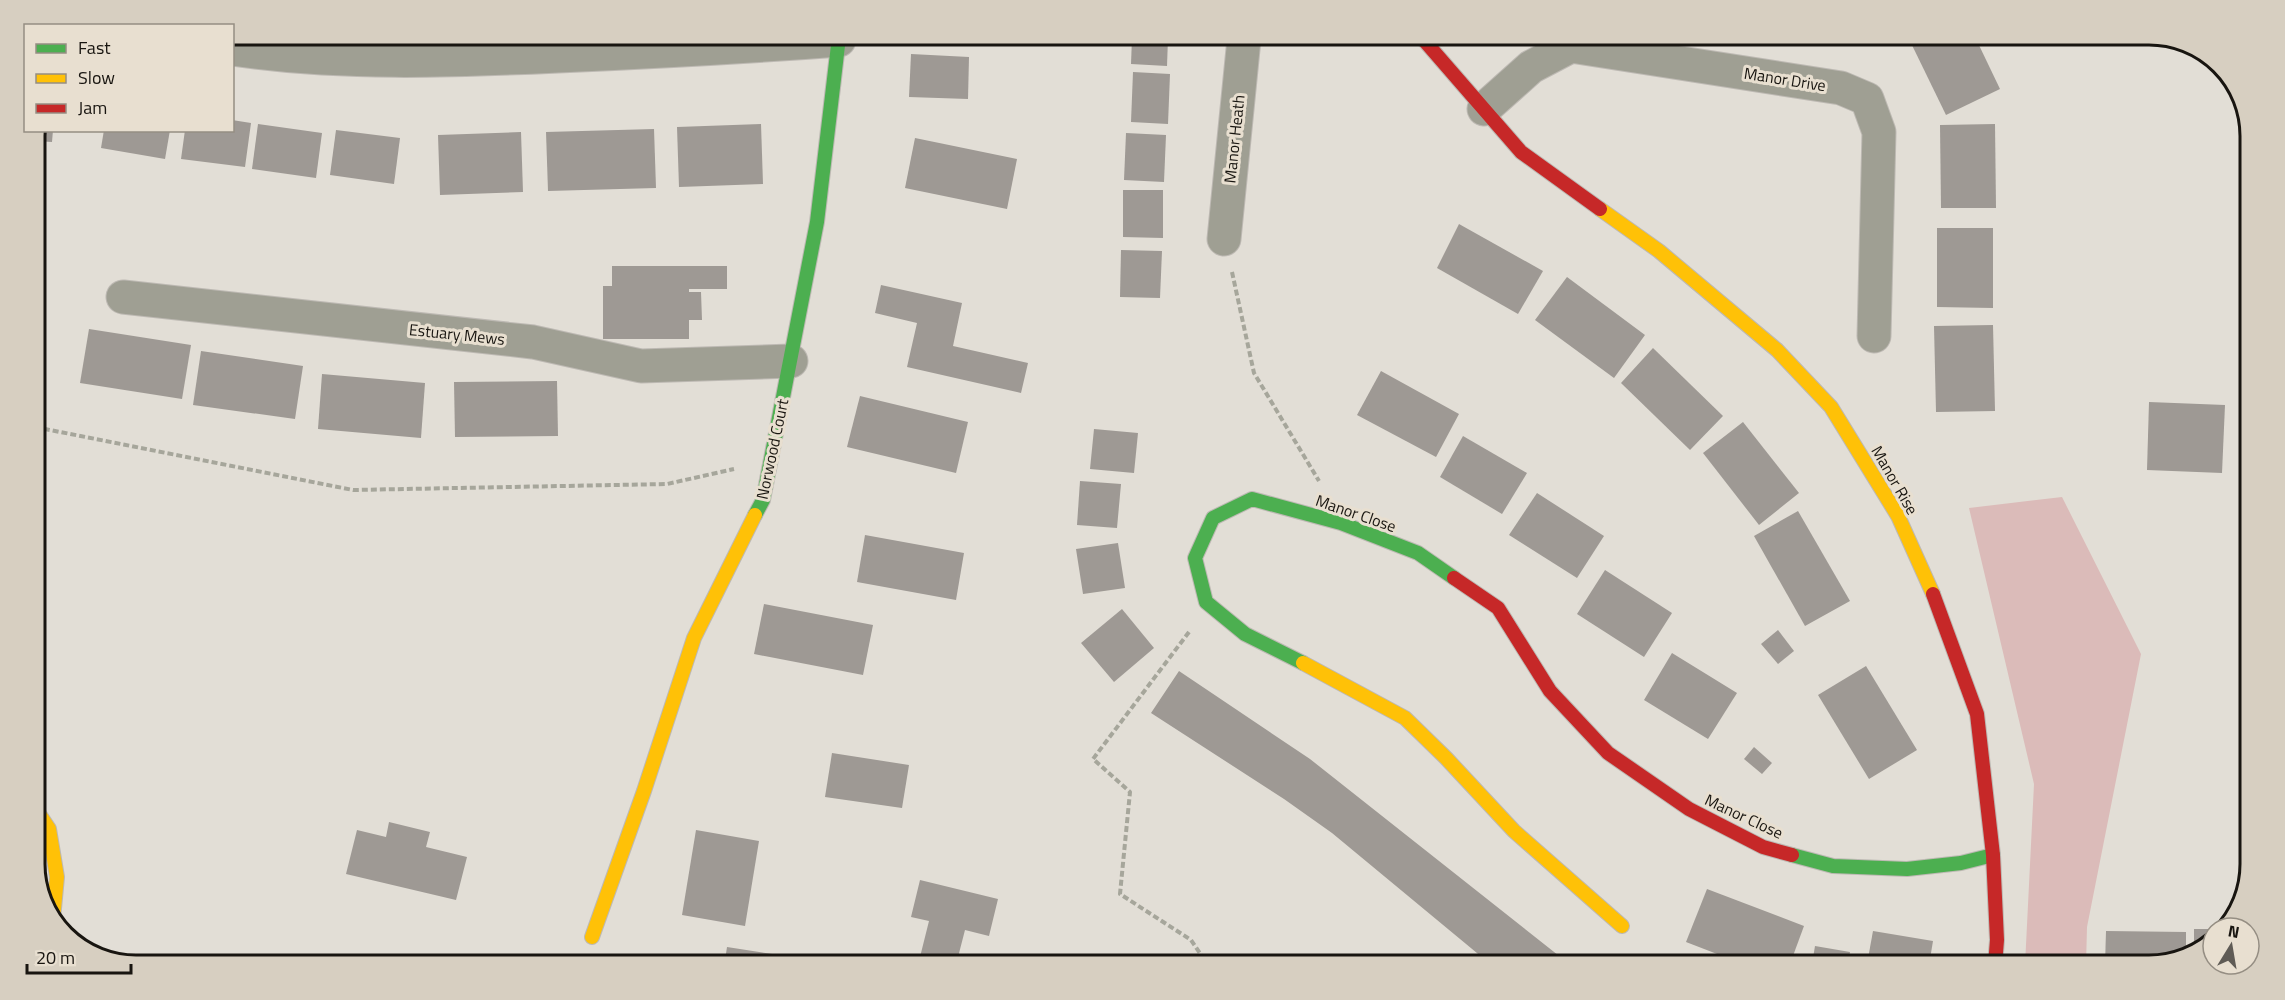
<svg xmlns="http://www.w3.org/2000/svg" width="2285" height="1000" viewBox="0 0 2285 1000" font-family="'Titillium Web',sans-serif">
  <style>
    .forest { fill: #dbbbb9 }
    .building { fill: #9e9994 }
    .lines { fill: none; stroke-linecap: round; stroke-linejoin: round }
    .street-casing { stroke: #bdb9b3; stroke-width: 35 }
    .fast-casing { stroke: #bdb9b3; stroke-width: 16 }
    .slow-casing { stroke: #bdb9b3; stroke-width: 16 }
    .jam-casing { stroke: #bdb9b3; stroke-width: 16 }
    .path { stroke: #a6a69b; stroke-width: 4; stroke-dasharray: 6 3; stroke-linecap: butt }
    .street { stroke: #9f9f93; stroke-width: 33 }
    .fast { stroke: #4caf50; stroke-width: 14 }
    .slow { stroke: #ffc107; stroke-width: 14 }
    .jam { stroke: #c62828; stroke-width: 14 }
    .labels { text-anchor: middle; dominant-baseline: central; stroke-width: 6; stroke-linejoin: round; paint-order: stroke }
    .street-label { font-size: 16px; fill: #181510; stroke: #e8dfd0 }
    .rim { fill: none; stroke: #181510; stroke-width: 3 }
  </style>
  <rect width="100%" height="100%" fill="#e2ded6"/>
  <path class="forest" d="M 2062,497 L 2141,654 L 2087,927 L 2086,965 L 2025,965 L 2034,784 L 1969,508 Z"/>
  <g class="building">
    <path d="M 1132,38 L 1168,38 L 1167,66 L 1131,64 Z"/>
    <path d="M 1910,41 L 1977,41 L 2000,89 L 1946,115 Z"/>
    <path d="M 911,54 L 969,57 L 968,99 L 909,97 Z"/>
    <path d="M 1133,72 L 1170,74 L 1168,124 L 1131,122 Z"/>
    <path d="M 232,120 L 251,123 L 245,167 L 181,159 L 185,130 L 232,130 Z"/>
    <path d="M 258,124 L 322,133 L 316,178 L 252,169 Z"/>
    <path d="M 761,124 L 763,184 L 679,187 L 677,127 Z"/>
    <path d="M 1995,124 L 1996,208 L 1941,208 L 1940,125 Z"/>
    <path d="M 654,129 L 656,188 L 548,191 L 546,132 Z"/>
    <path d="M 35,130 L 53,130 L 52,142 L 35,141 Z"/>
    <path d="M 104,130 L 170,130 L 165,159 L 101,148 Z"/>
    <path d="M 336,130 L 400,138 L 394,184 L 330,175 Z"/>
    <path d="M 521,132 L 523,192 L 440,195 L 438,135 Z"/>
    <path d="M 1126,133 L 1166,135 L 1164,182 L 1124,180 Z"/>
    <path d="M 915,138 L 1017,159 L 1007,209 L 905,188 Z"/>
    <path d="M 1123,190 L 1163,190 L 1163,238 L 1123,237 Z"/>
    <path d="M 1459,224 L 1543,271 L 1518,314 L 1437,268 Z"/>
    <path d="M 1937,228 L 1993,228 L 1993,308 L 1937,307 Z"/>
    <path d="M 1121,250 L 1162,251 L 1160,298 L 1120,297 Z"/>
    <path d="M 612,266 L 727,266 L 727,289 L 689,289 L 689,292 L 701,292 L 702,320 L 689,320 L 689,339 L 603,339 L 603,286 L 612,286 Z"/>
    <path d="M 1567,277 L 1645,335 L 1614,378 L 1535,320 Z"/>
    <path d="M 881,285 L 962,303 L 953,346 L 1028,363 L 1021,393 L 907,367 L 917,323 L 875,313 Z"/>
    <path d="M 1993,325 L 1995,411 L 1936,412 L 1934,326 Z"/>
    <path d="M 89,329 L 191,345 L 182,399 L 80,383 Z"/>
    <path d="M 1653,348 L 1723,416 L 1690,450 L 1621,383 Z"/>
    <path d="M 201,351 L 303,366 L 295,419 L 193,405 Z"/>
    <path d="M 1381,371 L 1459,414 L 1436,457 L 1357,415 Z"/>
    <path d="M 322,374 L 425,383 L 421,438 L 318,429 Z"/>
    <path d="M 557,381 L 558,436 L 455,437 L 454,382 Z"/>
    <path d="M 860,396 L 968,422 L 956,473 L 847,447 Z"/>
    <path d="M 2149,402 L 2225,405 L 2222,473 L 2147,470 Z"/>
    <path d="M 1743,422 L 1799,493 L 1759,525 L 1703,453 Z"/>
    <path d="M 1094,429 L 1138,433 L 1134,473 L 1090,469 Z"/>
    <path d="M 1463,436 L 1527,473 L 1502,514 L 1440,477 Z"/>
    <path d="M 1080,481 L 1121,484 L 1117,528 L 1077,525 Z"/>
    <path d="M 1537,493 L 1604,536 L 1577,578 L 1509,535 Z"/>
    <path d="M 1798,511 L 1850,601 L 1805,626 L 1754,536 Z"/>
    <path d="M 865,535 L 964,553 L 956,600 L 857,582 Z"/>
    <path d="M 1118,543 L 1125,588 L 1083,594 L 1076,549 Z"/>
    <path d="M 1605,570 L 1672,613 L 1644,657 L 1577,614 Z"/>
    <path d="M 764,604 L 873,625 L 863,675 L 754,654 Z"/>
    <path d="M 1122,609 L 1154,648 L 1114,682 L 1081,643 Z"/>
    <path d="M 1778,630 L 1794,651 L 1778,664 L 1761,644 Z"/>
    <path d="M 1672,653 L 1737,693 L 1708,739 L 1644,700 Z"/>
    <path d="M 1866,666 L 1917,750 L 1869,779 L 1818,695 Z"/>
    <path d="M 1179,671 L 1310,759 L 1568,963 L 1489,963 L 1332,833 L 1284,799 L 1151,713 Z"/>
    <path d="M 1754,747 L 1772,763 L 1762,774 L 1744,759 Z"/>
    <path d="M 832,753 L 909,765 L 902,808 L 825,797 Z"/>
    <path d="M 389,822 L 430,832 L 426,847 L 467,857 L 456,900 L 346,874 L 357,830 L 386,837 Z"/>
    <path d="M 696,830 L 759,841 L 745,926 L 682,915 Z"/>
    <path d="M 920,880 L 998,899 L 989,936 L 965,930 L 957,961 L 919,961 L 929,921 L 911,917 Z"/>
    <path d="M 1707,889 L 1804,926 L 1790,964 L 1743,964 L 1686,942 Z"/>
    <path d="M 2194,929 L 2213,929 L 2213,939 L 2206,948 L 2194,952 Z"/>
    <path d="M 1873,931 L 1933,941 L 1929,965 L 1867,964 Z"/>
    <path d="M 2106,931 L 2186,932 L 2186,954 L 2149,965 L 2105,965 Z"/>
    <path d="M 1815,946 L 1850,952 L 1848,964 L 1812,964 Z"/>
    <path d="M 727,947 L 779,955 L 779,960 L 725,960 Z"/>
  </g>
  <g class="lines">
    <g class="street-casing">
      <g id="street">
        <path d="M 232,49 C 340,65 450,61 558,56 C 652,52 745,47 839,40"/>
        <path d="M 1484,109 L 1531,67 L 1571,46 L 1841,88 L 1867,99 L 1879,132 L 1874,336"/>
        <path d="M 1224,239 L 1244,39"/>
        <path d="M 123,297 L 533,342 L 641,366 L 791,361"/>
      </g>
    </g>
    <g class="fast-casing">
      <g id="fast">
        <path d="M 755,515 L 763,500 L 817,222 L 839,37"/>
        <path d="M 1303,663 L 1245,634 L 1206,602 L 1195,558 L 1213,518 L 1252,499 L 1341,523 L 1418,553 L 1454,578"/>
        <path d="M 1792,855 L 1833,866 L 1907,869 L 1961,863 L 1993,855"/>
      </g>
    </g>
    <g class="slow-casing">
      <g id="slow">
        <path d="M 1600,209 L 1659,251 L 1777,350 L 1831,407 L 1898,516 L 1933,594"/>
        <path d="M 1303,663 L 1405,718 L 1446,758 L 1514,831 L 1622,926"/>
        <path d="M 35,808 L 49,829 L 57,877 L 53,919"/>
        <path d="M 592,937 L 644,791 L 694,638 L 755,515"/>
      </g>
    </g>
    <g class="jam-casing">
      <g id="jam">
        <path d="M 1423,39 L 1521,152 L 1600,209"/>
        <path d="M 1454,578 L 1498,608 L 1550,691 L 1608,753 L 1689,809 L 1763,847 L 1792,855"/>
        <path d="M 1933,594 L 1977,714 L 1993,855 L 1997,940 L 1995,965"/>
      </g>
    </g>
    <g class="path">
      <path d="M 1232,272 L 1254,373 L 1319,481"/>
      <path d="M 35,427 L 353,490 L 667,484 L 734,469"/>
      <path d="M 1189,632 L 1093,759 L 1130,792 L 1120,894 L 1191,940 L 1206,962"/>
    </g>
    <use href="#street" class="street"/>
    <use href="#fast" class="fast"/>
    <use href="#slow" class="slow"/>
    <use href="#jam" class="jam"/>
  </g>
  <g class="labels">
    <g class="street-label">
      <text transform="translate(1785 79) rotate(9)">Manor Drive</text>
      <text transform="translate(1234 139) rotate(-84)">Manor Heath</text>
      <text transform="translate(457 334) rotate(6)">Estuary Mews</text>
      <text transform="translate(772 449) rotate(-78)">Norwood Court</text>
      <text transform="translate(1895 480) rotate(60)">Manor Rise</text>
      <text transform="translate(1356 513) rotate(19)">Manor Close</text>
      <text transform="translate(1744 816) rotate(25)">Manor Close</text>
    </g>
  </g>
  <path d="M0 0H2285V1000H0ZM136 45H2149A91 91 0 0 1 2240 136V864A91 91 0 0 1 2149 955H136A91 91 0 0 1 45 864V136A91 91 0 0 1 136 45Z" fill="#d7cfc1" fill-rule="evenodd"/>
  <path class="rim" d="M136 45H2149A91 91 0 0 1 2240 136V864A91 91 0 0 1 2149 955H136A91 91 0 0 1 45 864V136A91 91 0 0 1 136 45Z"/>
  <rect x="24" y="24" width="210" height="108" fill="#e8dfd0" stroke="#958e83" stroke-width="1.5"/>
  <rect x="36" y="44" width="30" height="9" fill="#4caf50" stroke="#958e83" stroke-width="1.5"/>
  <text x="78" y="54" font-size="18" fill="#181510">Fast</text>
  <rect x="36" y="74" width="30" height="9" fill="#ffc107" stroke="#958e83" stroke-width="1.5"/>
  <text x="78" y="84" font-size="18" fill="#181510">Slow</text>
  <rect x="36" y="104" width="30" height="9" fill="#c62828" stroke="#958e83" stroke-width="1.5"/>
  <text x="78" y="114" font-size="18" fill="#181510">Jam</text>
  <g transform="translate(2231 946) rotate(11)"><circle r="28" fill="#e8dfd0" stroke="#958e83" stroke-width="1.5"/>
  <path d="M0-4.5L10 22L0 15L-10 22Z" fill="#5f5b55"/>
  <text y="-9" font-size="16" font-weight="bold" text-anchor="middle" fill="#181510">N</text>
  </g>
  <path d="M27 964v9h104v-9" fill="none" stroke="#181510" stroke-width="3"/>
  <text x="36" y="964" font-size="18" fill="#181510" stroke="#e8dfd0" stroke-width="4.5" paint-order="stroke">20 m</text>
</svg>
